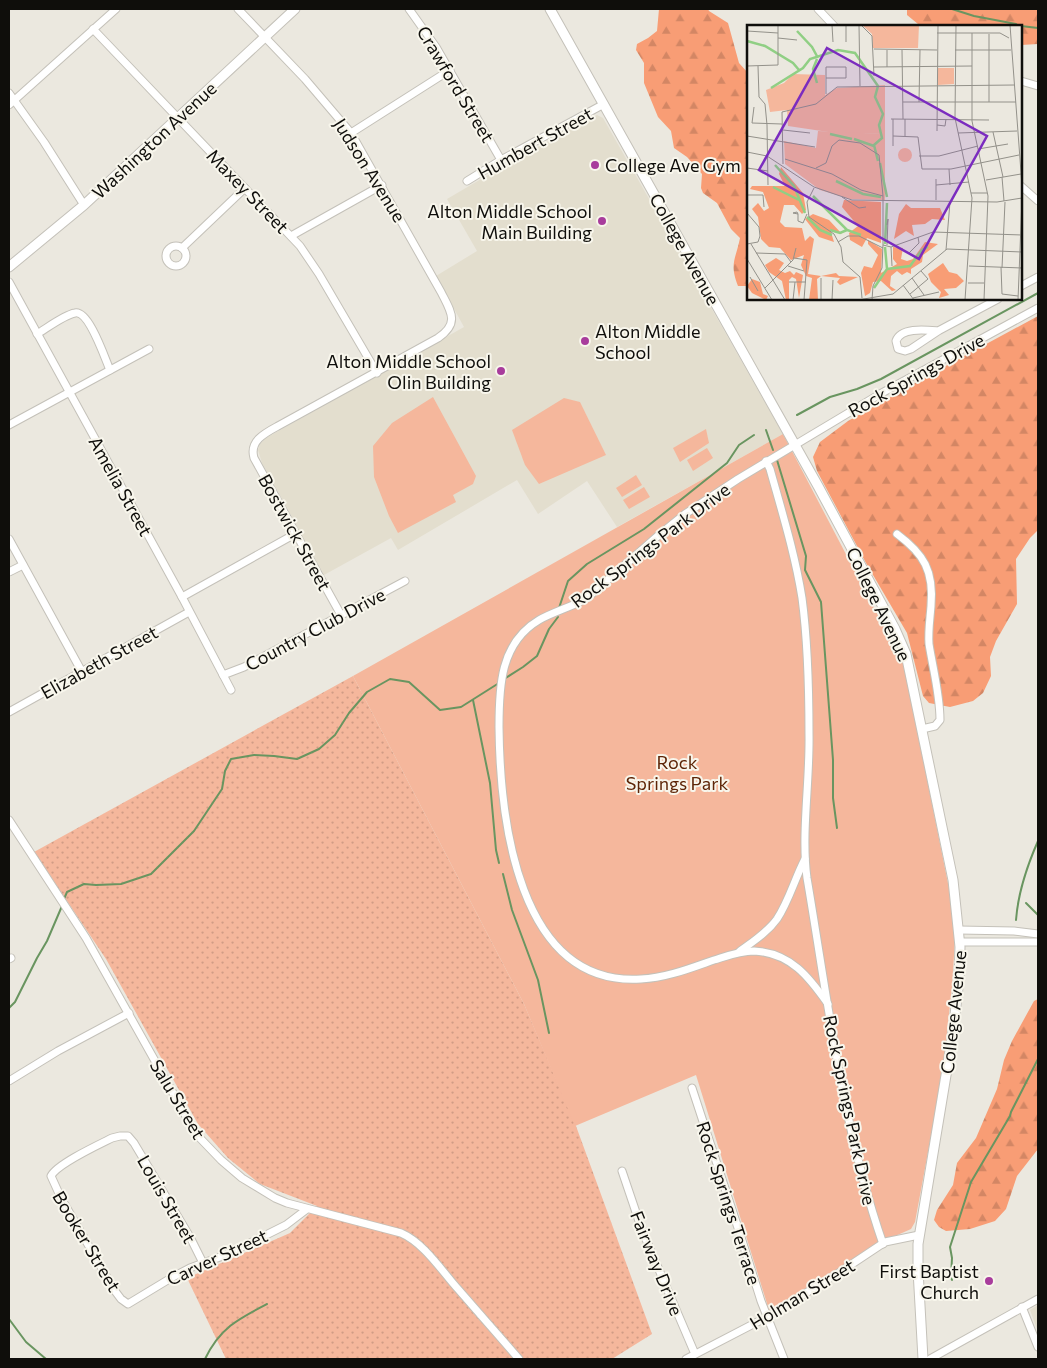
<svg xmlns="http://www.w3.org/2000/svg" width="1047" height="1368" viewBox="0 0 1047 1368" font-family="Commissioner,sans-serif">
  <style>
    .built { fill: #e3dece }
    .grass { fill: url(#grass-dots) }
    .forest { fill: url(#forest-firs) }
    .green { fill: #f5b79c }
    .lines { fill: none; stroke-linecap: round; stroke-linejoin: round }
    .stream { stroke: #699560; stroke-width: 2 }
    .minor-casing { stroke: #c4c1b9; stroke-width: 9 }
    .major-casing { stroke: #c4c1b9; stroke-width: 11 }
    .minor { stroke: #fff; stroke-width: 7 }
    .major { stroke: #fff; stroke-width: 9 }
    .poi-dot { fill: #a83c9c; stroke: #f8f6ec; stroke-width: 2 }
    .labels { text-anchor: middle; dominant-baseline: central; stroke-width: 4; stroke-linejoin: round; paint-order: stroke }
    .street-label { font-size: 18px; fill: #0f0e0b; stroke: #f8f6ec }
    .poi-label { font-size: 18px; fill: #0f0e0b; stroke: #f8f6ec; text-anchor: end }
    .park-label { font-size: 18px; fill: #5e2507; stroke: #f8f6ec }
    .inset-river { fill: none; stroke: #90cf84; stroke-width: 2.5 }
    .inset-road { fill: none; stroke: #93918a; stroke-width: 1 }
    .view { fill: #7b2cbf; fill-opacity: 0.15; stroke: #7b2cbf; stroke-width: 2.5 }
    .inset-edge { fill: none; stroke: #0f0e0b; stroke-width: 2.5 }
  </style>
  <defs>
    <pattern id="grass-dots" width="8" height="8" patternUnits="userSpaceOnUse" patternTransform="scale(1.25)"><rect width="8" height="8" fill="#f5b79c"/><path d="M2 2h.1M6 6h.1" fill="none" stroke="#d19c85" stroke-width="1.8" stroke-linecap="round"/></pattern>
    <pattern id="forest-firs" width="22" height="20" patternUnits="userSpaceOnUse" patternTransform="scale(1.25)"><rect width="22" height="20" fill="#f89d75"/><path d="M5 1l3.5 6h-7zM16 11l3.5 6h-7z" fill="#d38664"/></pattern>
  </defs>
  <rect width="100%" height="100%" fill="#ebe8df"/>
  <g class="built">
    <path d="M 597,115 L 603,118 L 783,434 L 617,527 L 587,481 L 538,514 L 517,480 L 398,550 L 391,538 L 324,575 L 262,463 L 258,450 L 260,444 L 266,438 L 464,327 L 436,276 L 477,251 L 447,199 L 505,165 Z"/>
    <path d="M 1038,1305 L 1038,1332 L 1030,1310 Z"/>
  </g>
  <path class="grass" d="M 353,676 L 524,1004 L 576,1126 L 652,1334 L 612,1359 L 226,1359 L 187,1278 L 290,1233 L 317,1206 L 260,1184 L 228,1158 L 198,1124 L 106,959 L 34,852 Z"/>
  <g class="forest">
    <path d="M 659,9 L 708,9 L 709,11 L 728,23 L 739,63 L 748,73 L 748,286 L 738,286 C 729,263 736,259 740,238 L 731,229 L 717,203 L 703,193 L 701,188 L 702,174 L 687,157 L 674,148 L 671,131 L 658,117 L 644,83 L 644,63 L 636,50 L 637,44 L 648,38 L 657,31 Z"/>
    <path d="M 907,9 L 1038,9 L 1038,44 L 1021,45 L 1021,26 L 930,26 L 918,24 L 907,15 Z"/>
    <path d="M 1038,316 L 1038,530 L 1030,538 L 1016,559 L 1017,604 L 996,641 L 990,657 L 991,676 L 983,693 L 973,701 L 950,707 L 929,703 L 923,696 L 907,633 L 866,563 L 817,471 L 813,457 L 820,442 L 848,421 L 942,368 Z"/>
    <path d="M 1038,999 L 1038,1149 L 1017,1176 L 1006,1209 L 995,1221 L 970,1229 L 946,1231 L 939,1227 L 934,1220 L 937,1210 L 953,1185 L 957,1163 L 976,1138 L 997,1089 L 1004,1060 L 1012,1041 L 1034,1001 Z"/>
  </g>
  <g class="green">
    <path d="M 433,397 L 476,476 L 473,484 L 453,495 L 456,502 L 398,533 L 389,516 L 374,477 L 373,446 L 392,423 Z"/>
    <path d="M 564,398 L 580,402 L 606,455 L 539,484 L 525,465 L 512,430 Z"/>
    <path d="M 706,429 L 709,443 L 680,462 L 673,448 Z"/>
    <path d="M 783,434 L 904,665 L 951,898 L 955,939 L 952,987 L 942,1077 L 915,1222 L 911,1229 L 875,1245 L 822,1280 L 769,1310 L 696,1075 L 575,1126 L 524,1004 L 353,676 Z"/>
    <path d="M 707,448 L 713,458 L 693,471 L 687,460 Z"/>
    <path d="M 636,475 L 642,485 L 622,497 L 616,488 Z"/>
    <path d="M 644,487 L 650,497 L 629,509 L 623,500 Z"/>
  </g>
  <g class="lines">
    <g class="stream">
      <path d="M 952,9 L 974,16 L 1016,24 L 1018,26"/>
      <path d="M 1021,26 L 1038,28"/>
      <path d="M 797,415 L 830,397 L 857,389 L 881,379 L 1038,293"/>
      <path d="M 766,430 L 773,450"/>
      <path d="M 777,460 L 806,556 L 805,570 L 821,602 L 833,760 L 833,798 L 837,828"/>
      <path d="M 559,608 L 568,581 L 587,564 L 644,529 L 727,463 L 739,445 L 754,435"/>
      <path d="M 504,679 L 523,667 L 537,656 L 549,629 L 558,617"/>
      <path d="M 473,700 L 490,783 L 496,850 L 499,863"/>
      <path d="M 503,874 L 512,910 L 538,980 L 549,1033"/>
      <path d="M 64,899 L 67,892 L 84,884 L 96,885 L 121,884 L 151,874 L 194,831 L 222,789 L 225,771 L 231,759 L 254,755 L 274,756 L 297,759 L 319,749 L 335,735 L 349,713 L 367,692 L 390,679 L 409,682 L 440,710 L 461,707 L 499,683"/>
      <path d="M 1026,903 L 1038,915"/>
      <path d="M 1016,920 C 1018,893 1027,866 1038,841"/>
      <path d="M 9,1008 L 15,1002 L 37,958 L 47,941 L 62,906"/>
      <path d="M 952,1280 L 951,1277 L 952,1258 L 950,1247 L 971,1182 L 1010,1116 L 1011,1112 L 1038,1059"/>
      <path d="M 9,1319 L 26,1342 L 46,1359"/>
      <path d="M 205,1359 C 220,1328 238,1319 267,1304"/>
    </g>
    <g class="minor-casing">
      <g id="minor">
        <path d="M 238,9 L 305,79 L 351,133 L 441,292 C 451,312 460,323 438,338 L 278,426 C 265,433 249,441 254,458 L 341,615"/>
        <path d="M 409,9 L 436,47 L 501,160"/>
        <path d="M 818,9 L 834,26"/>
        <path d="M 93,29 L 300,246 L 319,274 L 377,373"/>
        <path d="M 1021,81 L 1038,86"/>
        <path d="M 9,93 L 44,142 L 84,205"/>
        <path d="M 9,105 L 116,9"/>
        <path d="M 351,133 L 450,70"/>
        <path d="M 467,181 L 501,160 L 604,104"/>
        <path d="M 1021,186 L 1038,201"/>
        <path d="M 291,236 L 382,185"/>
        <circle cx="176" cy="256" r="10"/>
        <path d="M 182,248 L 245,188"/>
        <path d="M 9,282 L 182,597 L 231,690"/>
        <path d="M 1021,286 L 1038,277"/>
        <path d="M 938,331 C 926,330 901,327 896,341 L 898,349 L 905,351 L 911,349 L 938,331 L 998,299"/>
        <path d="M 37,334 C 47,328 64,315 75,313 C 89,310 105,359 110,370"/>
        <path d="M 9,425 L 149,349"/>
        <path d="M 766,461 L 770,469 C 782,512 795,554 802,598 C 808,643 809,689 809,734 C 810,781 801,834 807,878 C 828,1001 842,1126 883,1244"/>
        <path d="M 897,534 C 924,554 934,571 931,606 C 930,619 928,631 929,644 C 933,669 940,695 940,720 L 935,726 L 922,729"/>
        <path d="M 9,539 L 82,672"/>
        <path d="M 9,572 L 23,565"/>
        <path d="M 182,597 L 295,534"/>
        <path d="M 223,675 L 244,667 L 405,581"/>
        <path d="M 9,712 L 189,612"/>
        <path d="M 9,820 L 86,938 L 196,1134 L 221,1160 L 242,1178 L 275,1198 L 287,1203 L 401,1233 C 424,1243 441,1270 458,1289 C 478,1312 499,1336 519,1359"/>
        <path d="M 959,930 L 1014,931 L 1038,934"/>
        <path d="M 960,942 L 1038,942"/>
        <path d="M 739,952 C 752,942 767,933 777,919 C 789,901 795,878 805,859"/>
        <path d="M 9,959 L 11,958"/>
        <path d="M 828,1004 C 809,977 791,953 754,951 C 740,951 727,956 714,960 C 691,968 666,978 641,979 C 517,987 500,817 499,727 C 499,687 500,643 539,620 C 555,611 572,607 587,598 L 659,535 L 685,514 L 738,479 L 880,394 L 1038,308"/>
        <path d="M 9,1081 L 58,1051 L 129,1013"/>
        <path d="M 692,1088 L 739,1231 L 761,1301 L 784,1359"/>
        <path d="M 622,1171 L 642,1230 L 695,1354"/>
        <path d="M 203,1263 L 190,1237 L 134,1143 L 128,1136 L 120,1136 L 112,1138 C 98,1145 57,1164 51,1176 L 61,1198 L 115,1291 L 121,1299 L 128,1304 L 171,1278 L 190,1268 L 228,1254 L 286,1225 L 307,1209"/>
        <path d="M 1022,1307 L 1038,1347"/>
        <path d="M 686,1359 L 767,1317 L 840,1272 L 885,1242 L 919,1235"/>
        <path d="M 930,1359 L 1038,1299"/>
      </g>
    </g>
    <g class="major-casing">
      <g id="major">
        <path d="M 550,9 L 818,486 L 895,629 L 906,654 L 953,880 L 960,947 L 959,979 L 953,1033 L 918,1244 L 918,1270 L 923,1359"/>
        <path d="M 9,267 L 84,205 L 295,9"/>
      </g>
    </g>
    <use href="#minor" class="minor"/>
    <use href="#major" class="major"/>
  </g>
  <g class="poi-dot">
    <circle cx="595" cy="165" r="5"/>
    <circle cx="602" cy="221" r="5"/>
    <circle cx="585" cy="341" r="5"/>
    <circle cx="501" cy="371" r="5"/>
    <circle cx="989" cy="1281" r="5"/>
  </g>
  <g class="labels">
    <g class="street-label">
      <text transform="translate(456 84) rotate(59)">Crawford Street</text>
      <text transform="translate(154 140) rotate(-43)">Washington Avenue</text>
      <text transform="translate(535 143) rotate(-29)">Humbert Street</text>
      <text transform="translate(370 170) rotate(58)">Judson Avenue</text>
      <text transform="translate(248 191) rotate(46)">Maxey Street</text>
      <text transform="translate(685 249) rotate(61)">College Avenue</text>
      <text transform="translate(916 375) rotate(-29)">Rock Springs Drive</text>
      <text transform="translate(121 486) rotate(61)">Amelia Street</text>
      <text transform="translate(295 532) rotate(61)">Bostwick Street</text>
      <text transform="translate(650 545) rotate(-37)">Rock Springs Park Drive</text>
      <text transform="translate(879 604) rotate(64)">College Avenue</text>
      <text transform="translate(315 629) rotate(-28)">Country Club Drive</text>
      <text transform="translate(99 662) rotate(-29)">Elizabeth Street</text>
      <text transform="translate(953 1012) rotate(-84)">College Avenue</text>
      <text transform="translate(178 1099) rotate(59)">Salu Street</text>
      <text transform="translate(850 1110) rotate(78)">Rock Springs Park Drive</text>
      <text transform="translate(167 1199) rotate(60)">Louis Street</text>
      <text transform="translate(729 1203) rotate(72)">Rock Springs Terrace</text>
      <text transform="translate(87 1241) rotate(59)">Booker Street</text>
      <text transform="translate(217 1257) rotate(-25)">Carver Street</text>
      <text transform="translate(657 1263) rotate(68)">Fairway Drive</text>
      <text transform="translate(802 1294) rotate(-31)">Holman Street</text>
    </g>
    <g class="poi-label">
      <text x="605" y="165" text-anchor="start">College Ave Gym</text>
      <text x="592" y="211">Alton Middle School<tspan x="592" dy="21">Main Building</tspan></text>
      <text x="595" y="331" text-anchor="start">Alton Middle<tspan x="595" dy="21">School</tspan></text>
      <text x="491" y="361">Alton Middle School<tspan x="491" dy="21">Olin Building</tspan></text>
      <text x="979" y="1271">First Baptist<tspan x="979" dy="21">Church</tspan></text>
    </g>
    <g class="park-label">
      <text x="677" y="762">Rock<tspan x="677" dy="21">Springs Park</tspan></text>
    </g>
  </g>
  <g transform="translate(747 25)">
    <rect width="275" height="275" fill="#ebe8df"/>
    <path d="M 46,49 L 78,50 L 78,70 L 90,63 L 138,60 L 138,109 L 88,108 L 41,101 L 40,85 L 23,87 L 19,65 L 37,58 Z" fill="#f5b79c"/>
    <path d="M 34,142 L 56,168 L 59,185 L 55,189 L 47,180 L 37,180 L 33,197 L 38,202 L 55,203 L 58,216 L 63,211 L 67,214 L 61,249 L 74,251 L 70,254 L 71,275 L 62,275 L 65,253 L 59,251 L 54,240 L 57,230 L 44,235 L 33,223 L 22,222 L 14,214 L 11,192 L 5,184 L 11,178 L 17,186 L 22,183 L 16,167 L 3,164 L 5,161 L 38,161 L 32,149 ZM 97,175 L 134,177 L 134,218 L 120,213 L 115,222 L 103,215 L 102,208 L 111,201 L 95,182 ZM 159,179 L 164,183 L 193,183 L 198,195 L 185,194 L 178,199 L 165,200 L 167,211 L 159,206 L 147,214 L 152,189 ZM 66,189 L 82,195 L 95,209 L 83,204 L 87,217 L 72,212 L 58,194 ZM 121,215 L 135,224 L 134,248 L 150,239 L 146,234 L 146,222 L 156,223 L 154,234 L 160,236 L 166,234 L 178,217 L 191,219 L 176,230 L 175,237 L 164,244 L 164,249 L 160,247 L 155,250 L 150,246 L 144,251 L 143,261 L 149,265 L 145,266 L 134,256 L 126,257 L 123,268 L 118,271 L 114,248 L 117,241 L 125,243 L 131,230 L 121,219 ZM 29,233 L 37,238 L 32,245 L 38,248 L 43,246 L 47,250 L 49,247 L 56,250 L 52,273 L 49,254 L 45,252 L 42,255 L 42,275 L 39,275 L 35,256 L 22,247 L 18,240 ZM 196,238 L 202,247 L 210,249 L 217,256 L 209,263 L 197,264 L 202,270 L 192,273 L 194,267 L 184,257 L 181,249 ZM 89,248 L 92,251 L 111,252 L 93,260 L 90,257 L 93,253 L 74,251 ZM 5,254 L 13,257 L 16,269 L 21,271 L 19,275 L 5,268 L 0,261 Z" fill="#f89d75"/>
    <path d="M 115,0 L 172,0 L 171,23 L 126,23 L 125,9 Z" fill="#f5b79c"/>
    <path d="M 191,43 L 207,43 L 207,59 L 191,60 ZM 71,106 L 138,109 L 138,175 L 103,174 L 73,165 L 38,139 L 37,116 L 69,123 ZM151 130a7 7 0 1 1 14 0a7 7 0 1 1-14 0Z" fill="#f5b79c"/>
    <path class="inset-river" d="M 50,6 L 65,22 L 71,33M 0,16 L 18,21 L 46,38 L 52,45M 70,58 L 66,44 L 70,34M 24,63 L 56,43 L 63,34 L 91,25 L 108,28 L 131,61 L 128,72 L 136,89 L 132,100 L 135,113 L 127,120 L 131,136M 83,109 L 105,114M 107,114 L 127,121M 133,138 L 140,172M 28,140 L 47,161 L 58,188M 89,156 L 116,169 L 134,172M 26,162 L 52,175M 66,171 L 100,205 L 114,210M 60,192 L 73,205 L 85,210M 83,205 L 93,208 L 100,205M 138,219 L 140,178M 140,244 L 163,241 L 175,225 L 181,222M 127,263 L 140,244 L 138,222"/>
    <path class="inset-road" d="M 85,0 L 86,17M 99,0 L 99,17M 112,0 L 113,61M 114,0 L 125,11 L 127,51M 209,0 L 208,93 L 225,173 L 218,275M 263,0 L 275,161M 0,6 L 31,8M 190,8 L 253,8 L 262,13M 225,8 L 225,96 L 241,171 L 237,275M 31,13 L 50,15M 127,24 L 190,25M 140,25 L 140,42M 155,25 L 156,94M 208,25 L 264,25M 0,41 L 31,40 L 31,0M 11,41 L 12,72 L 18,79 L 20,100 L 21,160M 127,42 L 225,41M 79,69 L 79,42 L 99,42 L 99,53 L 79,53M 156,77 L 269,77M 172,77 L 173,25M 242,77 L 242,9M 7,82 L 5,98 L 35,99M 144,94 L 242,95M 158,94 L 158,111M 190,100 L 198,101 L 199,94M 36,105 L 63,108M 190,106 L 191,0M 246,107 L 256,152M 211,108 L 270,106M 0,111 L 68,122M 146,111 L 171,112 L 175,144 L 204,144 L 272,130M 146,121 L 146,94M 231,124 L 261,119M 0,127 L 20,131 L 67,162 L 105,175 L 250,177 L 275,173M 172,131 L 192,131 L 231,121M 38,134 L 85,149 L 114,165 L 136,171M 36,139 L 35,87 L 69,79 L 90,62 L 267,60M 0,143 L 21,146M 69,143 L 79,138 L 85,121 L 92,115 L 113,118 L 132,130 L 136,171 L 136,219 L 135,243 L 126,261 L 125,275M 202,144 L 203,160M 255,152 L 257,176M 189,154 L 189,175M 239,155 L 274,149M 189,160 L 222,157M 67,163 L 60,177 L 62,192 L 87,209 L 94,222 L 96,237 L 113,252 L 115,273M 224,168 L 240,168M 0,170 L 16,170 L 17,182M 95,172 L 112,183 L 119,182M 0,188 L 12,202 L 13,211 L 11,217 L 0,219M 51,189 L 46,188 L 50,187 L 51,189 L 51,196 L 56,198 L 60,189M 91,217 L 101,211 L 112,211 L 136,223M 4,219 L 38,275M 136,220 L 144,222 L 186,207 L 275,210M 140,220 L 141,194 L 140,200M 144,222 L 145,241M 199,225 L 203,177M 9,228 L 38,229 L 44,237M 162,228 L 172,218 L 171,212M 47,233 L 60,235 L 57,275M 0,234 L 25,275M 41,241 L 57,246M 222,241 L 275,243M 254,242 L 255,269 L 271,271M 255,243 L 258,177M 3,252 L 11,266M 165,253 L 177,270M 42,257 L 59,257M 221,258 L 237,258M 156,260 L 167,275M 18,263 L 46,235 L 49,223M 163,269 L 181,254 L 174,246M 166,273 L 192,267M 46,275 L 48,257M 74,275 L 74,253M 85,275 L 86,255M 111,275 L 146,269 L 200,224 L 275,227M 271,275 L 275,174"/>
    <path class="view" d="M 80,23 L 240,111 L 172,234 L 12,145 Z"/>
    <rect width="275" height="275" class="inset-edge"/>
  </g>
  <rect width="1047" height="1368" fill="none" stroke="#0f0e0b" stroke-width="20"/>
</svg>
